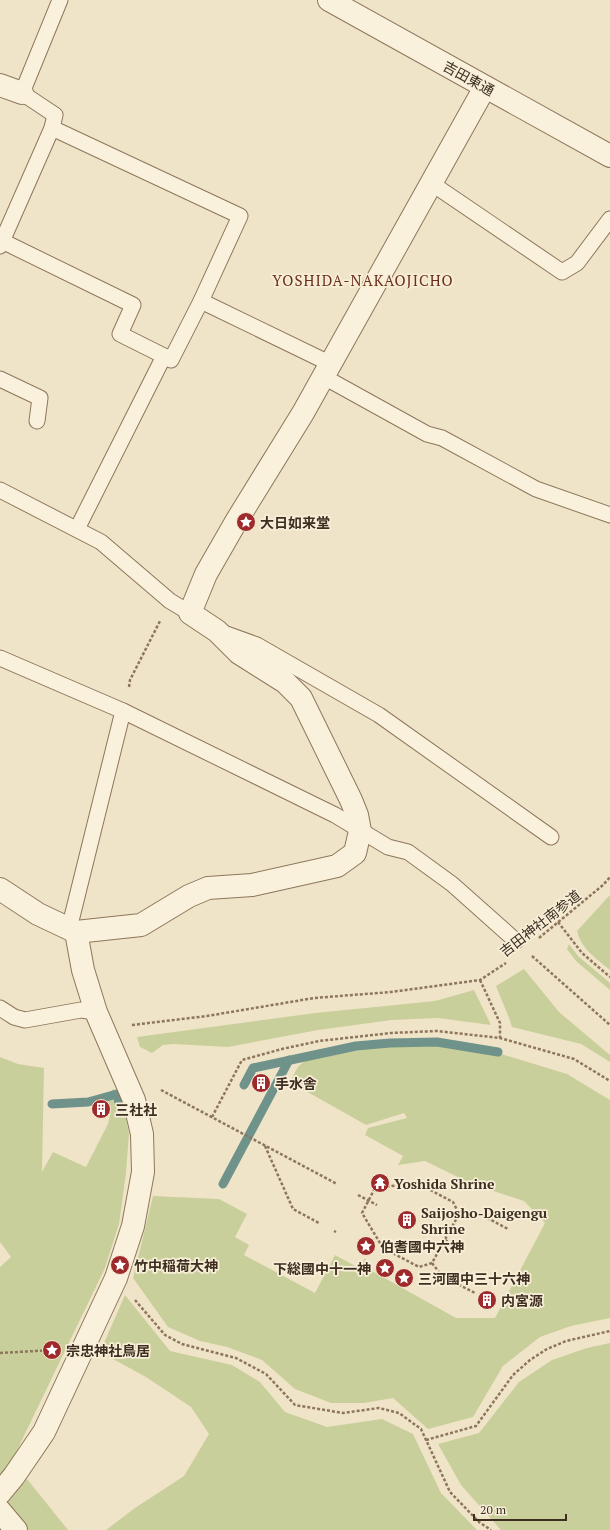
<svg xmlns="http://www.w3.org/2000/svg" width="610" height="1530" viewBox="0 0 610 1530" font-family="'PT Serif','Noto Sans JP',serif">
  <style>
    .green { fill: #c9cf9b }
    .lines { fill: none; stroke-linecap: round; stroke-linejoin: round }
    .stream { stroke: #6f938a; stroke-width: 9 }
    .service-casing { stroke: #8d765c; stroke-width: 17 }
    .minor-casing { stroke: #8d765c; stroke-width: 24 }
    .path { stroke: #8d765c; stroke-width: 2.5; stroke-dasharray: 3 2; stroke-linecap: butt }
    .service { stroke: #faf1dc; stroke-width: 15 }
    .minor { stroke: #faf1dc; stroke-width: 22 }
    .labels { text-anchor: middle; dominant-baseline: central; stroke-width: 3.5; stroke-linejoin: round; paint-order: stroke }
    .street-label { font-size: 14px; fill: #3d2e20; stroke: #f7eed8 }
    .poi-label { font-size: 14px; font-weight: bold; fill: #3d2e20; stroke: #f7eed8; text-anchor: start }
    .neighbourhood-label { font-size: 15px; letter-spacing: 1px; fill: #6b2e1e; stroke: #f7eed8 }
  </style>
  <rect width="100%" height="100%" fill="#f0e4c8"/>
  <g class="green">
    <path d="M 610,895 L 610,970 C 596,958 582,950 577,931 Z"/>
    <path d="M 569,944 L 578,956 L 610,983 L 610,990 L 576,961 L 567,949 Z"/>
    <path d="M 524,969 L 559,1012 L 610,1055 L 610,1062 L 581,1044 L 512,1027 L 509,1018 L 496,986 Z"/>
    <path d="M 474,990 L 491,1025 L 438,1018 L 392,1020 L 318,1030 L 228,1047 L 173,1044 L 163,1045 L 152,1053 L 140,1047 L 137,1037 L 315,1013 L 435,1001 Z"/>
    <path d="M 436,1043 L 498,1053 L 567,1074 L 610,1100 L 610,1318 L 571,1326 L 540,1337 L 503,1366 L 473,1417 L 428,1429 L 393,1398 L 364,1403 L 331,1403 L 295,1389 L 262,1360 L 227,1347 L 200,1341 L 168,1327 L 133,1278 L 153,1196 L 219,1199 L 247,1214 L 235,1237 L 249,1245 L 244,1255 L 315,1293 L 335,1255 L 359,1268 L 365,1258 L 372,1271 L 456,1318 L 495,1318 L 545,1223 L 524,1201 L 472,1184 L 425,1161 L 398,1165 L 403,1156 L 365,1135 L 368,1128 L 407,1118 L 404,1113 L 366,1125 L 290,1082 C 293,1077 296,1068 301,1064 C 329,1043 401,1044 436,1043 Z"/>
    <path d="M 0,1057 L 18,1064 L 44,1068 L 42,1172 L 53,1152 L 86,1167 L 108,1124 L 111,1111 L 107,1095 L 113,1089 L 116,1090 L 123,1104 L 129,1134 L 126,1173 L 119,1224 L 105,1268 L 7,1471 L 0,1477 L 0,1267 L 11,1257 L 0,1242 Z"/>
    <path d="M 125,1295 L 170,1351 L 232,1365 L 260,1382 L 285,1412 L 327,1427 L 382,1419 L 413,1434 L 441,1493 L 477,1530 L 106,1530 L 135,1508 L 184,1476 L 209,1434 L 191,1407 L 146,1377 L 100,1352 Z"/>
    <path d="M 610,1343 L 610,1530 L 501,1530 L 461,1485 L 438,1444 L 479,1433 L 519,1382 L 552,1360 L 587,1348 Z"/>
    <path d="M 27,1479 L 68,1530 L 22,1530 L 6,1505 Z"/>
  </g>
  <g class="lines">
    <g class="stream">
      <path d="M 244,1085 L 253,1068 L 356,1046 L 390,1043 L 437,1042 L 498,1052"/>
      <path d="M 52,1104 L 88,1102 L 117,1094 L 120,1107"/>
      <path d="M 223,1184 L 289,1060"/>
    </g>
    <g class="service-casing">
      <g id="service">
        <path d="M 52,128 L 240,216 L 201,301 L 331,364"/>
        <path d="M 431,183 L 562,272 L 577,263 L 610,219"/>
        <path d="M 2,241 L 133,305 L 120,334 L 164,356"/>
        <path d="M 0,246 L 52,128 L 55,115 L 22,93 L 60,0"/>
        <path d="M 324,377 L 427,434 L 442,438 L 536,489 L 610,515"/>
        <path d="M 0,379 L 40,398 L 37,421"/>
        <path d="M 0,490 L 101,542 L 170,601 L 190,613"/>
        <path d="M 77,529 L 164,356 L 171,360 L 201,301"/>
        <path d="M 221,632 L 257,645 L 379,715 L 551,837"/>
        <path d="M 0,658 L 123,711 L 335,815 L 388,847 L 408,852 L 452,884 L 516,941"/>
        <path d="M 69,929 L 123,711"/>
        <path d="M 0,1008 L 14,1017 L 25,1020 L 81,1010 L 96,1012"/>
      </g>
    </g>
    <g class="minor-casing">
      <g id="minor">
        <path d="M 329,0 L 610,156"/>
        <path d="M 0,85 L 22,93"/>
        <path d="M 0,889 L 38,914 L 76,932"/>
        <path d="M 0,1493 L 14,1476 L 44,1432 L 116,1278 L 133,1226 L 143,1172 L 142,1134 L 134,1100 L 96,1012 L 83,970 L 76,932 L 141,925 L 189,896 L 208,888 L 252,885 L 337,866 L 355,853 L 360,831 L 357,815 L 351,800 L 301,698 L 285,682 L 239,653 L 217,631 L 190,613 L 206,574 L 237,520 L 303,413 L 485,87"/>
        <path d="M 0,1511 L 16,1530"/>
      </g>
    </g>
    <g class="path">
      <path d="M 129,687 L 130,680 L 160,621"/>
      <path d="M 558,922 L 582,953 L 610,977"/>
      <path d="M 539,938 L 603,885 L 610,877"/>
      <path d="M 532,956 L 610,1025"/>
      <path d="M 480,980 L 500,1023 L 500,1038"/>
      <path d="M 132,1025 L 207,1016 L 314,998 L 391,992 L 480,980 L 506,963"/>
      <path d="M 161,1090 L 337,1184"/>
      <path d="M 98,1098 L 99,1105"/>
      <path d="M 212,1117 L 242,1060 L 282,1049 L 319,1041 L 391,1033 L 437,1031 L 500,1038 L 574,1059 L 610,1081"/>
      <path d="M 265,1146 L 293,1209 L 319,1223"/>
      <path d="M 417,1183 L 453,1202 L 459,1214 L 432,1263 L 419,1267 L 383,1248 L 362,1213 L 375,1188 Z"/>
      <path d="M 358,1195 L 377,1205"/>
      <path d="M 459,1214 L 474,1211 L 508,1229"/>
      <path d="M 334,1231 L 336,1232"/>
      <path d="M 445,1240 L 457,1247"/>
      <path d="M 432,1263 L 442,1276 L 475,1293"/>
      <path d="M 135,1300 L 165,1335 L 182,1344 L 236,1358 L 266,1374 L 295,1405 L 343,1413 L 379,1408 L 399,1413 L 421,1429 L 450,1492 L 479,1522 L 491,1530"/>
      <path d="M 0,1353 L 53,1350"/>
      <path d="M 426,1440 L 476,1426 L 513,1375 L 530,1360 L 547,1349 L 566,1341 L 610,1331"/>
    </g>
    <use href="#service" class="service"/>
    <use href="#minor" class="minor"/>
  </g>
  <defs>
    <g id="sight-disc" transform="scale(1)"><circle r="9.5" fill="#9e2a2b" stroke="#f7eed8"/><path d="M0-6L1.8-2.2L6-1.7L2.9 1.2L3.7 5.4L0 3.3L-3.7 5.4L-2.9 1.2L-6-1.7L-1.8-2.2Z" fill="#fff"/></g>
    <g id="building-disc" transform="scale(1)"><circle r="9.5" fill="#9e2a2b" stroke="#f7eed8"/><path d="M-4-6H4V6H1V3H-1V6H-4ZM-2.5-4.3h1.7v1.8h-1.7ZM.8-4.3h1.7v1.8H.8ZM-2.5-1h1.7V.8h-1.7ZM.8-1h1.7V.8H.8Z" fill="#fff"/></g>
    <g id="temple-disc" transform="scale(1)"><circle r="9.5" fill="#9e2a2b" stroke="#f7eed8"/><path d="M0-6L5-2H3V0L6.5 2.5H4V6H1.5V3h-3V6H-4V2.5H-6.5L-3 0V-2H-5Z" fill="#fff"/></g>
  </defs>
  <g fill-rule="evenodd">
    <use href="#sight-disc" x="246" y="522"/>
    <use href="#building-disc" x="261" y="1083"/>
    <use href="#building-disc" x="101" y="1109"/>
    <use href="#temple-disc" x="380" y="1183"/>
    <use href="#building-disc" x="407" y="1220"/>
    <use href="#sight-disc" x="366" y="1246"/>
    <use href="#sight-disc" x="120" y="1265"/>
    <use href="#sight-disc" x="385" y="1268"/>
    <use href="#sight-disc" x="404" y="1278"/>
    <use href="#building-disc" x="487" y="1300"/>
    <use href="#sight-disc" x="52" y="1350"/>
  </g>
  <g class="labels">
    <g class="street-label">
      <text transform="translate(469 78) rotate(29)">吉田東通</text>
      <text transform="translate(540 923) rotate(-38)">吉田神社南参道</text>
    </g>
    <g class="poi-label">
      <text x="260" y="522">大日如来堂</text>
      <text x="275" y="1083">手水舎</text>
      <text x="115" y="1109">三社社</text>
      <text x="394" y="1183">Yoshida Shrine</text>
      <text x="421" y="1212">Saijosho-Daigengu<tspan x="421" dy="16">Shrine</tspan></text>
      <text x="380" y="1246">伯耆國中六神</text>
      <text x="134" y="1265">竹中稲荷大神</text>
      <text x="371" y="1268" text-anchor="end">下総國中十一神</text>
      <text x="418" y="1278">三河國中三十六神</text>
      <text x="501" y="1300">内宮源</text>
      <text x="66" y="1350">宗忠神社鳥居</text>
    </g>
    <g class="neighbourhood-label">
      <text x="363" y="280">YOSHIDA-NAKAOJICHO</text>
    </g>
  </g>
  <path d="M474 1514v6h92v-6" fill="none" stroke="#3d2e20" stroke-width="2"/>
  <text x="480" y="1514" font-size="12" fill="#3d2e20" stroke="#f7eed8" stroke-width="3" paint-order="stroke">20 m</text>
</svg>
